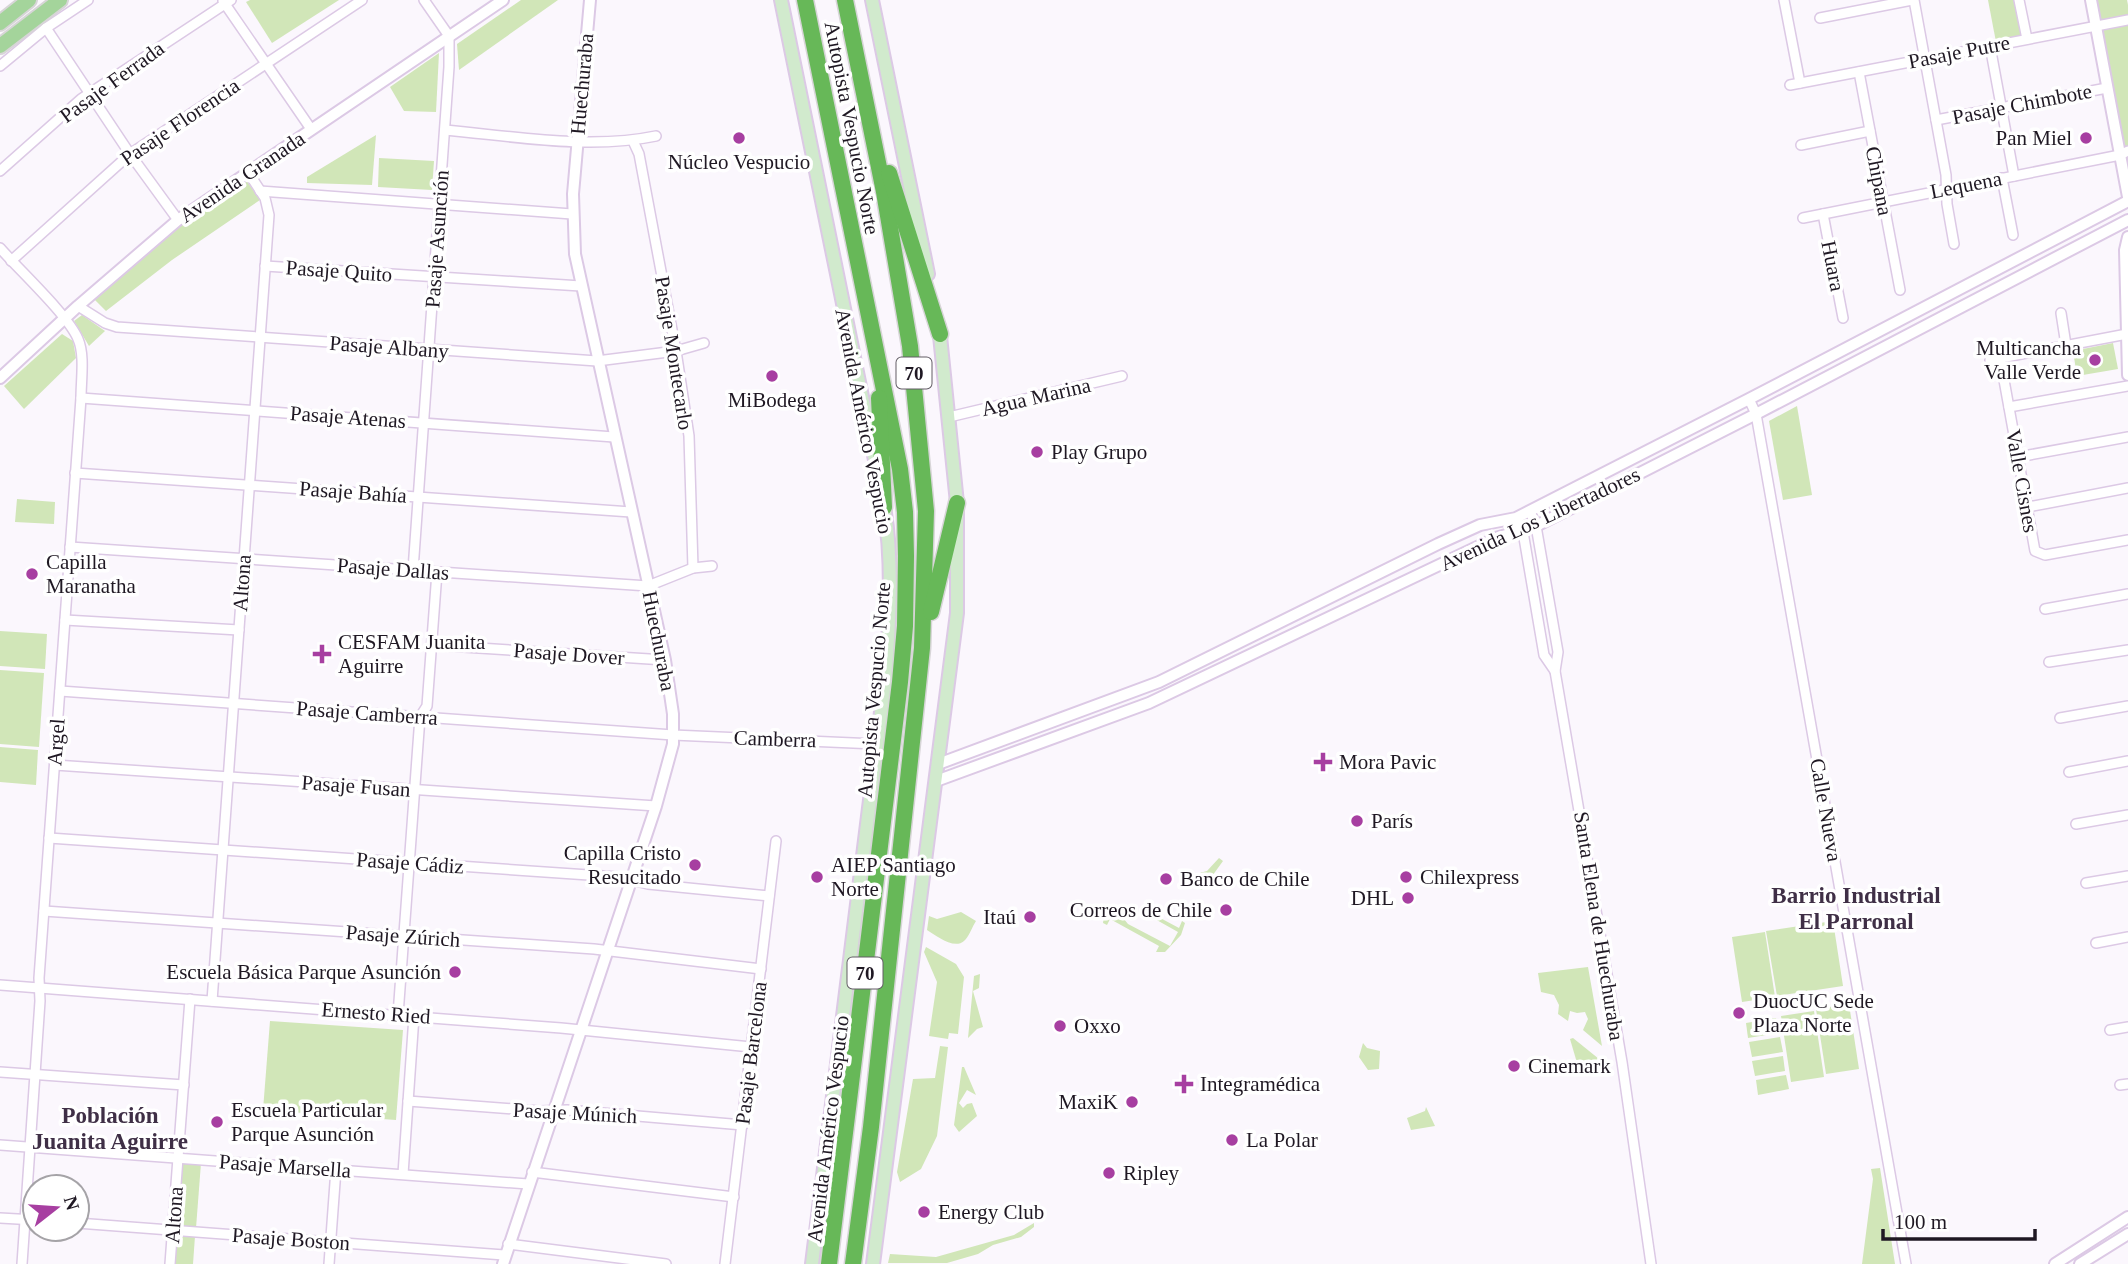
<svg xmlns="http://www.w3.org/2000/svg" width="2128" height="1264" viewBox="0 0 2128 1264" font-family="Georgia,serif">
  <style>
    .green { fill: #d1e6b8 }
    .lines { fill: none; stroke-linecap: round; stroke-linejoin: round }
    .minor-casing { stroke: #dcc9e5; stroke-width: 12 }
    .tertiary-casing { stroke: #dcc9e5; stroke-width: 14 }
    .secondary-casing { stroke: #dcc9e5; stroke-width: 16 }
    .primary-casing { stroke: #d7d5d7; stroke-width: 18 }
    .motorway-casing { stroke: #d7d5d7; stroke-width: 19 }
    .minor { stroke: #fff; stroke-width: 9 }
    .tertiary { stroke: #fff; stroke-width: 10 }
    .secondary { stroke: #d1eacd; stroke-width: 12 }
    .primary { stroke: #a4d49b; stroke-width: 14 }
    .motorway { stroke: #67b858; stroke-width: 16 }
    .poi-dot { fill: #a73fa1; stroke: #fff; stroke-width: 2.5 }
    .labels { text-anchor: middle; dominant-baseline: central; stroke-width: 7; stroke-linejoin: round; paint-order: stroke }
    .shield { fill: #fff; stroke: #625d65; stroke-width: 2 }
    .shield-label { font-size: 19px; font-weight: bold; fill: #1f1823 }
    .street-label { font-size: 21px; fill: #1f1823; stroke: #fff }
    .poi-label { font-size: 21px; fill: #1f1823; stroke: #fff; text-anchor: start }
    .neighbourhood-label { font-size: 23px; font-weight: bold; fill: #3f2f46; stroke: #fff }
  </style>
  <rect width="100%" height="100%" fill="#fbf7fd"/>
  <g class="green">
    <path d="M 250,0 L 339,0 L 272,43 L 246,2 Z"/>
    <path d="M 521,0 L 558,0 L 459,70 L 457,44 Z"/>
    <path d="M 1988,0 L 2016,0 L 2022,33 L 2019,37 L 1996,42 Z"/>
    <path d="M 2095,0 L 2127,0 L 2128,5 L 2128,168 Z"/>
    <path d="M 439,53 L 436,112 L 404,111 L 390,87 Z"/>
    <path d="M 376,135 L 372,185 L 307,183 L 307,177 Z"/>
    <path d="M 379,158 L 434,161 L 432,190 L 378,187 Z"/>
    <path d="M 245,178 L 260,200 L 172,260 L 106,311 L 93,298 L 179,225 Z"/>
    <path d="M 82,315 L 105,331 L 89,346 L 74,321 Z"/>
    <path d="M 62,334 L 73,341 L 76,358 L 24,409 L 4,386 Z"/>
    <path d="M 2113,343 L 2118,369 L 2077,376 L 2073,351 Z"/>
    <path d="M 1797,406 L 1812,495 L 1783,500 L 1769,421 Z"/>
    <path d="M 17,499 L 55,502 L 54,524 L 15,522 Z"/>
    <path d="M 0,631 L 47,634 L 45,669 L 0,666 Z"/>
    <path d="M 0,670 L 44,673 L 39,747 L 0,744 Z"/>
    <path d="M 0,747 L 38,750 L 36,785 L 0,782 Z"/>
    <path d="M 1219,858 L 1223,861 L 1202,890 L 1190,885 L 1196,874 L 1207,871 Z"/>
    <path d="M 1149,905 L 1152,905 L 1149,912 L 1179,928 L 1182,921 L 1185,923 L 1181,935 L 1165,952 L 1156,952 L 1159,946 L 1110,919 L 1107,925 L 1103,923 L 1104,916 L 1119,913 L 1128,924 L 1170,946 L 1178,932 L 1146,914 L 1140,907 Z"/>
    <path d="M 961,912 L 976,921 C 972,927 969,937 964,941 C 954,950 935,935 927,930 L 929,916 L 937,919 Z"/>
    <path d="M 1833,921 L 1843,986 L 1777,996 L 1766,931 Z"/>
    <path d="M 1765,932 L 1775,997 L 1742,1002 L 1732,937 Z"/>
    <path d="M 926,947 L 956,964 L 964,977 L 958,1034 L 949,1033 L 948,1039 L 929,1036 L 937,982 L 924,952 Z"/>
    <path d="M 1588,967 L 1602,1046 L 1583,1030 L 1588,1019 L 1585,1012 L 1577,1013 L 1570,1011 L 1568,1021 L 1558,1014 L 1559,1005 L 1554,995 L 1541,992 L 1538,973 Z"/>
    <path d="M 980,974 L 979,988 L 973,991 L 983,1027 L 977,1029 L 968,1038 L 974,976 Z"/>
    <path d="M 1849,1004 L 1859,1069 L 1826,1074 L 1816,1009 Z"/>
    <path d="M 1814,1011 L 1824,1077 L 1791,1082 L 1781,1016 Z"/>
    <path d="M 1776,1018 L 1779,1033 L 1748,1038 L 1746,1023 Z"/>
    <path d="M 270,1021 L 403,1030 L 396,1120 L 263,1110 Z"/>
    <path d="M 1780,1037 L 1783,1052 L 1752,1057 L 1749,1042 Z"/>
    <path d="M 1573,1038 L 1599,1059 L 1580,1073 L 1570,1039 Z"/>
    <path d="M 1363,1043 L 1367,1048 L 1380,1051 L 1379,1069 L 1368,1070 L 1359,1057 Z"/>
    <path d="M 940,1046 L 948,1047 L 937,1136 L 921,1169 L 900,1182 L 897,1172 L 913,1079 L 935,1078 Z"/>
    <path d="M 1783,1056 L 1785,1071 L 1755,1076 L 1752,1061 Z"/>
    <path d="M 962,1067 L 964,1067 L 976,1095 L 967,1090 L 959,1103 L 963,1108 L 967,1104 L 972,1103 L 977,1116 L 959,1132 L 954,1125 Z"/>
    <path d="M 1786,1075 L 1789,1089 L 1758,1095 L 1756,1080 Z"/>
    <path d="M 1426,1107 L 1435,1126 L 1411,1130 L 1407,1118 L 1425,1111 Z"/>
    <path d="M 182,1161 L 201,1163 L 196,1228 L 178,1226 Z"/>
    <path d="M 1880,1168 L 1895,1264 L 1862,1264 L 1873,1179 L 1871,1169 Z"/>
    <path d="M 1034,1223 L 1034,1227 L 1021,1237 L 993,1245 L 978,1254 L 947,1263 L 888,1263 L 890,1254 L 936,1257 L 1014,1235 Z"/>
    <path d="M 177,1235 L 195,1236 L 193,1264 L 175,1264 Z"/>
  </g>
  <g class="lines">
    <g class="minor-casing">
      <g id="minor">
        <path d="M 1784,0 L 1800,83"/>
        <path d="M 1914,0 L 1946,175 L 1947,204 L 1954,244"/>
        <path d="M 2019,0 L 2027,39"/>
        <path d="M 223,1 L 311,129"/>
        <path d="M 1820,18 L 1912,0"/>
        <path d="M 46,28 L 130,154 L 178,220"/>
        <path d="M 1990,46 L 2014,176"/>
        <path d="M 0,66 L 46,28 L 88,0"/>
        <path d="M 1859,72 L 1900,290"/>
        <path d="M 1790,85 L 2128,20"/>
        <path d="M 1936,120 L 2107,88"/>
        <path d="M 445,130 C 512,136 589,150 656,136"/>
        <path d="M 633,141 L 639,154 L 676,351 L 689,436 L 693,568"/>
        <path d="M 1801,145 L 1870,131"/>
        <path d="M 0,171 L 81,99 L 231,0"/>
        <path d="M 2002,178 L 2013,235"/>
        <path d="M 260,191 L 572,214"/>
        <path d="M 1823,214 L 1843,318"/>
        <path d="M 1803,218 L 2120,155 L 2128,151"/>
        <path d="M 0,248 C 19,270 68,315 78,339 C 85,355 81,380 81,398 L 39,978 L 40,1001 L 22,1264"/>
        <path d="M 11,261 L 130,154 L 362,0"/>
        <path d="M 265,266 L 581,286"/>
        <path d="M 78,306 L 105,323 L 117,327 L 597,361 L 676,351 L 704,343"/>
        <path d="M 2061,313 L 2066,345"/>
        <path d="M 2000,358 L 2035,551 L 2045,555 L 2128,540"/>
        <path d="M 1990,360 L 2127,334"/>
        <path d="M 81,398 L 614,437"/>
        <path d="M 1749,399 L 1756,414 L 1906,1264"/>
        <path d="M 2009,407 L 2128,386"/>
        <path d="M 949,417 L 1122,376"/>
        <path d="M 2018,457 L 2128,437"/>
        <path d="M 75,473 L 631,512"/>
        <path d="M 2028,507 L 2128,488"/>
        <path d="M 1530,511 L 1536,526 L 1558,652 L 1555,671 L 1622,1062 L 1651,1264"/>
        <path d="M 1516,518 L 1523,532 L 1544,655 L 1555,671"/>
        <path d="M 70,547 L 648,586 L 693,568 L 712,566"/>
        <path d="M 413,570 L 449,67 L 449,36 L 424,0"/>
        <path d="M 2045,609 L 2128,594"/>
        <path d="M 65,620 L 239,630"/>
        <path d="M 432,645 L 665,660"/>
        <path d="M 2049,662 L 2128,650"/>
        <path d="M 60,691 L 673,735 L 876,744"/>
        <path d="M 2060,718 L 2128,706"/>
        <path d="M 55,765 L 656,806"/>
        <path d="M 2069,772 L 2128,761"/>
        <path d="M 2076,824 L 2128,815"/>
        <path d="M 49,838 L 618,877 L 648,884 L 769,896"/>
        <path d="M 2086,883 L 2128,876"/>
        <path d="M 44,911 L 594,949 L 761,969"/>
        <path d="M 2096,943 L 2128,937"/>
        <path d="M 0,985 L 561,1028 L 751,1047"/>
        <path d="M 212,1001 L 269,215 L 265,198 L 248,172"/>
        <path d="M 398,1015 L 420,717 L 427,706 L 437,572"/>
        <path d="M 2110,1030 L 2128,1027"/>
        <path d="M 0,1072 L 184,1085"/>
        <path d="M 2120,1085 L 2128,1084"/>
        <path d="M 408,1101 L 540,1111 L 567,1110 L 743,1125"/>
        <path d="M 0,1145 L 528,1184"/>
        <path d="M 532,1172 L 734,1197"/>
        <path d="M 403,1174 L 414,1016"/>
        <path d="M 0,1218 L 35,1220"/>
        <path d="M 77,1223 L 504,1255"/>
        <path d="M 508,1244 L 666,1264"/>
        <path d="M 170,1264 L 190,999"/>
        <path d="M 329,1264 L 336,1169"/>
        <path d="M 725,1264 L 776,841"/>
      </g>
    </g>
    <g class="tertiary-casing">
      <g id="tertiary">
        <path d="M 2091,0 L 2128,197"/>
        <path d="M 2128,237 L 2125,250 L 2128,375"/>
        <path d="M 0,378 L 78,306 L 178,220 L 503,0"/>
        <path d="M 938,764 L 1159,682 L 1438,544 L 1480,525 L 1516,518 L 1749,399 L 2128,201"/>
        <path d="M 936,781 L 1149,703 L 1496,538 L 1536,526 L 1756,414 L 2128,220"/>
        <path d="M 503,1264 L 656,806 L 673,744 L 673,714 L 665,660 L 575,254 L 573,194 L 590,0"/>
        <path d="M 2055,1264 L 2128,1217"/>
        <path d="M 2080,1264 L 2128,1234"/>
      </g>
    </g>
    <g class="secondary-casing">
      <g id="secondary">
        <path d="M 781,0 L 877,470"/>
        <path d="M 872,0 L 928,274"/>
        <path d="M 812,1264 L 884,688 C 890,630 894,558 883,501"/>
        <path d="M 873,1264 L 957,613 L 957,503 L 939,326"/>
      </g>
    </g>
    <g class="primary-casing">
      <g id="primary">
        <path d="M 0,23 L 29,0"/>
        <path d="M 0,46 L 60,0"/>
      </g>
    </g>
    <g class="motorway-casing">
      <g id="motorway">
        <path d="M 805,0 L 900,469 L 905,512 L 906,556 L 905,626 L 900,682 L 829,1264"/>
        <path d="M 845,0 L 884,192 L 910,346 L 926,511 L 922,648 L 871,1127 L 853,1264"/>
        <path d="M 889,173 L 940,334"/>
        <path d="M 879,398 L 884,507"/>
        <path d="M 931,612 L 957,503"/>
      </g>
    </g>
    <use href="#minor" class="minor"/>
    <use href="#tertiary" class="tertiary"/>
    <use href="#secondary" class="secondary"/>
    <use href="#primary" class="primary"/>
    <use href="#motorway" class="motorway"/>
  </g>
  <g class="poi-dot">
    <circle cx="739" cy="138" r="7"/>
    <circle cx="2086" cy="138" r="7"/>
    <circle cx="2095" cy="360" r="7"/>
    <circle cx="772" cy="376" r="7"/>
    <circle cx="1037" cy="452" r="7"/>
    <circle cx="32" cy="574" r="7"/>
    <path d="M318.5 643.5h7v7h7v7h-7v7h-7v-7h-7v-7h7z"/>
    <path d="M1319.5 751.5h7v7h7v7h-7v7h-7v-7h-7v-7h7z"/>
    <circle cx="1357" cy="821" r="7"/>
    <circle cx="695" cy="865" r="7"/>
    <circle cx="817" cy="877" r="7"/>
    <circle cx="1406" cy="877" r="7"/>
    <circle cx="1166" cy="879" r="7"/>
    <circle cx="1408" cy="898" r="7"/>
    <circle cx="1226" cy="910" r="7"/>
    <circle cx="1030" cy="917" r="7"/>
    <circle cx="455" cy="972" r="7"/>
    <circle cx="1739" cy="1013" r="7"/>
    <circle cx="1060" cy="1026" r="7"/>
    <circle cx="1514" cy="1066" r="7"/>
    <path d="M1180.5 1073.5h7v7h7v7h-7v7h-7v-7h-7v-7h7z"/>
    <circle cx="1132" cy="1102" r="7"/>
    <circle cx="217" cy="1122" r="7"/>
    <circle cx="1232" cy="1140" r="7"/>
    <circle cx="1109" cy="1173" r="7"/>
    <circle cx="924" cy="1212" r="7"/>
  </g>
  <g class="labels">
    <g class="shield">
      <rect x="896.5" y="357.5" width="35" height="31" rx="5"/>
      <rect x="847.5" y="957.5" width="35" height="31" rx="5"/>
    </g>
    <g class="shield-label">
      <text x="914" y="373">70</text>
      <text x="865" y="973">70</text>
    </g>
    <g class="street-label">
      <text transform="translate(1959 52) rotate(-11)">Pasaje Putre</text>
      <text transform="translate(112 82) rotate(-36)">Pasaje Ferrada</text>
      <text transform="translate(582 84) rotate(-85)">Huechuraba</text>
      <text transform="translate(2022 104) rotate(-11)">Pasaje Chimbote</text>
      <text transform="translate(180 122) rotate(-34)">Pasaje Florencia</text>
      <text transform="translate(852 128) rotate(79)">Autopista Vespucio Norte</text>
      <text transform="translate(242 177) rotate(-34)">Avenida Granada</text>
      <text transform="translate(1879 181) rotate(79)">Chipana</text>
      <text transform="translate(1966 185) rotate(-11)">Lequena</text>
      <text transform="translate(437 239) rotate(-86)">Pasaje Asunción</text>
      <text transform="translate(1833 266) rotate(79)">Huara</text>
      <text transform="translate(339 271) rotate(4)">Pasaje Quito</text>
      <text transform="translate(389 347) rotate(4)">Pasaje Albany</text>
      <text transform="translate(674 353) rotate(81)">Pasaje Montecarlo</text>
      <text transform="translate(1036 397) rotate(-13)">Agua Marina</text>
      <text transform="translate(348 417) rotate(4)">Pasaje Atenas</text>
      <text transform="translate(864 421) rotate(79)">Avenida Américo Vespucio</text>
      <text transform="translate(2022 481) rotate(80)">Valle Cisnes</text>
      <text transform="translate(353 492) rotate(4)">Pasaje Bahía</text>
      <text transform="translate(1540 519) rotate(-25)">Avenida Los Libertadores</text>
      <text transform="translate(393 569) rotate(4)">Pasaje Dallas</text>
      <text transform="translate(242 583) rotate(-86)">Altona</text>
      <text transform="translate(659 641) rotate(79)">Huechuraba</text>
      <text transform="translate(569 654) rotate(4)">Pasaje Dover</text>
      <text transform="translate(874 690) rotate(-85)">Autopista Vespucio Norte</text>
      <text transform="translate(367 713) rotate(4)">Pasaje Camberra</text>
      <text transform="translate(775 739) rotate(2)">Camberra</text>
      <text transform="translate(56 742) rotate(-86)">Argel</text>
      <text transform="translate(356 786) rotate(4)">Pasaje Fusan</text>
      <text transform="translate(1826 810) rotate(80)">Calle Nueva</text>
      <text transform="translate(410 863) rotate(4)">Pasaje Cádiz</text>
      <text transform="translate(1599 926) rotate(81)">Santa Elena de Huechuraba</text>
      <text transform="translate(403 936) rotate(4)">Pasaje Zúrich</text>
      <text transform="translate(376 1013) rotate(4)">Ernesto Ried</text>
      <text transform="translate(751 1053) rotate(-83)">Pasaje Barcelona</text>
      <text transform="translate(575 1113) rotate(3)">Pasaje Múnich</text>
      <text transform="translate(828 1129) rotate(-83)">Avenida Américo Vespucio</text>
      <text transform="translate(285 1166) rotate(4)">Pasaje Marsella</text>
      <text transform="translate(174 1215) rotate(-86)">Altona</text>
      <text transform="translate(291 1239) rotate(4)">Pasaje Boston</text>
    </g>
    <g class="poi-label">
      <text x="2072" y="138" text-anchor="end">Pan Miel</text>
      <text x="739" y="162" text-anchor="middle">Núcleo Vespucio</text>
      <text x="2081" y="348" text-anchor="end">Multicancha<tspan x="2081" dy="24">Valle Verde</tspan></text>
      <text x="772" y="400" text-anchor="middle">MiBodega</text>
      <text x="1051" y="452">Play Grupo</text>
      <text x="46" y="562">Capilla<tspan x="46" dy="24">Maranatha</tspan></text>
      <text x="338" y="642">CESFAM Juanita<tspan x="338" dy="24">Aguirre</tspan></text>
      <text x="1339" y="762">Mora Pavic</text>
      <text x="1371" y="821">París</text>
      <text x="681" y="853" text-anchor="end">Capilla Cristo<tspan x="681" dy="24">Resucitado</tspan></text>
      <text x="831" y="865">AIEP Santiago<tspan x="831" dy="24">Norte</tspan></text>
      <text x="1420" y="877">Chilexpress</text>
      <text x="1180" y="879">Banco de Chile</text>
      <text x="1394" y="898" text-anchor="end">DHL</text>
      <text x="1212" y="910" text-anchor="end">Correos de Chile</text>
      <text x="1016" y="917" text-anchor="end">Itaú</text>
      <text x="441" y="972" text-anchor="end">Escuela Básica Parque Asunción</text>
      <text x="1753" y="1001">DuocUC Sede<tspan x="1753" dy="24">Plaza Norte</tspan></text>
      <text x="1074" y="1026">Oxxo</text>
      <text x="1528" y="1066">Cinemark</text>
      <text x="1200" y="1084">Integramédica</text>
      <text x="1118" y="1102" text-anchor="end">MaxiK</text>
      <text x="231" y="1110">Escuela Particular<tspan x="231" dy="24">Parque Asunción</tspan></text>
      <text x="1246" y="1140">La Polar</text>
      <text x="1123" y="1173">Ripley</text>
      <text x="938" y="1212">Energy Club</text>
    </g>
    <g class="neighbourhood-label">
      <text x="1856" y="895">Barrio Industrial<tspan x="1856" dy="26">El Parronal</tspan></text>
      <text x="110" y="1115">Población<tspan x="110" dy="26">Juanita Aguirre</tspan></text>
    </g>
  </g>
  <g transform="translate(56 1208) rotate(73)"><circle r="33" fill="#ffffff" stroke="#a5a3a7" stroke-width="2"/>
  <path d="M0-5L12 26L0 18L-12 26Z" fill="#a73fa1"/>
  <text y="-10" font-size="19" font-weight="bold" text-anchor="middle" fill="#1f1823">N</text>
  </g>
  <path d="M1883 1229v10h152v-10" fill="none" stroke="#1f1823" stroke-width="3.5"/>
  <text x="1894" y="1229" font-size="21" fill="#1f1823" stroke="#ffffff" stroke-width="5" paint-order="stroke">100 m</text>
</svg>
